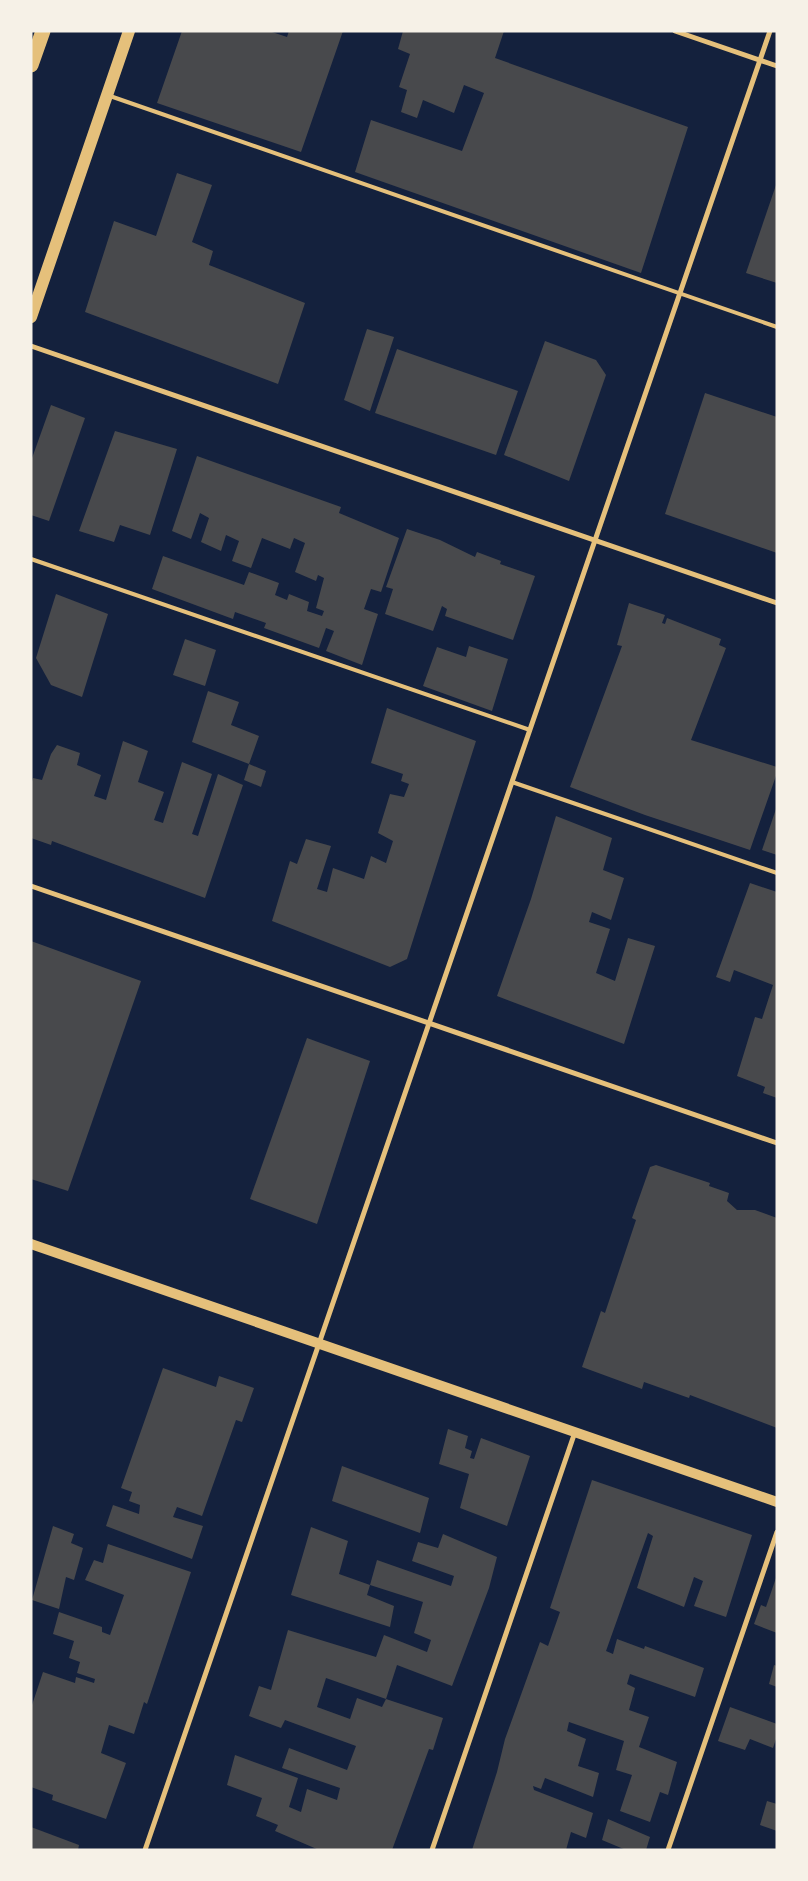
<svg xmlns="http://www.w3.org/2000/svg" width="808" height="1881" viewBox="0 0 808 1881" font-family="Quicksand,sans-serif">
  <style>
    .building { fill: #48494c }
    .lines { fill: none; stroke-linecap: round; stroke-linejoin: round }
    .service { stroke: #e5c07b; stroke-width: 4 }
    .minor { stroke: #e5c07b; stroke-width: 5 }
    .secondary { stroke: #e5c07b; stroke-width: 10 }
    .primary { stroke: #e5c07b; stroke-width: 12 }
    .motorway { stroke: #e5c07b; stroke-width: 15 }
  </style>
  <rect width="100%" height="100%" fill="#14213d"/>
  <g class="building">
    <path d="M 182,31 L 269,31 L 287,37 L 289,31 L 343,31 L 301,152 L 157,103 Z"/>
    <path d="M 403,31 L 504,31 L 495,58 L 688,127 L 641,273 L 355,172 L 371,120 L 462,151 L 484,93 L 464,85 L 454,113 L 423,100 L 417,118 L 401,112 L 407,90 L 399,87 L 410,54 L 398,49 Z"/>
    <path d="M 177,173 L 212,185 L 192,242 L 213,251 L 209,265 L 305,303 L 278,384 L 85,312 L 114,221 L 156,236 Z"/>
    <path d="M 776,185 L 777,186 L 777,283 L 746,273 Z"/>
    <path d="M 367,329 L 394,337 L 370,411 L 344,400 Z"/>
    <path d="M 545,341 L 596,360 L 606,375 L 569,481 L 504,455 Z"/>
    <path d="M 397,349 L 518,391 L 496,455 L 375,413 Z"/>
    <path d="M 705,393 L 777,417 L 777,553 L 665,514 Z"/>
    <path d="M 51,405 L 85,418 L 49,521 L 31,515 L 31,461 Z"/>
    <path d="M 115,431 L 177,449 L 150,535 L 120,525 L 114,542 L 79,531 Z"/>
    <path d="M 197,456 L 341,507 L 339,513 L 399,538 L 381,592 L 371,589 L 364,609 L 378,614 L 362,665 L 326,651 L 334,631 L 326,628 L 319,648 L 264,628 L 266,623 L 235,612 L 233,619 L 152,589 L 163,556 L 244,585 L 249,572 L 279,583 L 275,595 L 287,600 L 289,594 L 309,602 L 307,611 L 322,616 L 324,611 L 316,608 L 324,578 L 318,575 L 316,581 L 295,572 L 305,543 L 294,538 L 290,549 L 262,538 L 251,568 L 232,561 L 239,541 L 226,535 L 221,551 L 201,542 L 209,518 L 200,513 L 191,539 L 172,531 Z"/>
    <path d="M 407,529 L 440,540 L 475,557 L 477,552 L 501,561 L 500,564 L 535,576 L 513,640 L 445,616 L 447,609 L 442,606 L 433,631 L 385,614 L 393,589 L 386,587 Z"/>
    <path d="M 56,594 L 108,614 L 82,697 L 51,685 L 36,658 Z"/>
    <path d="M 629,603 L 665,615 L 662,623 L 665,624 L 667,618 L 721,639 L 719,645 L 726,648 L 691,740 L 777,767 L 777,773 L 750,850 L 645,815 L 570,787 L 622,646 L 617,645 Z"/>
    <path d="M 185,639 L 216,650 L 205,686 L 173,675 Z"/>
    <path d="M 469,646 L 508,659 L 492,711 L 423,686 L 437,647 L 466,657 Z"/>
    <path d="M 208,691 L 239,702 L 231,725 L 259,736 L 249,764 L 192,742 Z"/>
    <path d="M 387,708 L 476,741 L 407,959 L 390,967 L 272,921 L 290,861 L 297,864 L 306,839 L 331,846 L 317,889 L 327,892 L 333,868 L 364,879 L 371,856 L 386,863 L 393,841 L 378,833 L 390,794 L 404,797 L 409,784 L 401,781 L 403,774 L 371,763 Z"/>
    <path d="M 123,741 L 148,751 L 138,782 L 164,792 L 154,820 L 163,823 L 182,762 L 212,774 L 192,834 L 198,836 L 218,774 L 243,785 L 205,898 L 52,841 L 51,845 L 31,838 L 31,785 L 33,778 L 42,780 L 51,754 L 57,745 L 80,753 L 77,765 L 101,775 L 94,796 L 106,800 Z"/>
    <path d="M 249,764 L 266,771 L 261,787 L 244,780 Z"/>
    <path d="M 776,809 L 777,809 L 777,855 L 762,850 Z"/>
    <path d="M 556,816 L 612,838 L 603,870 L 624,878 L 611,920 L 592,912 L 589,922 L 610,929 L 596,973 L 615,981 L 628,938 L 655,946 L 624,1044 L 497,996 L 531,899 Z"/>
    <path d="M 750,883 L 777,892 L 777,1098 L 763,1093 L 765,1087 L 737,1076 L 755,1017 L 762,1019 L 773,985 L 734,970 L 730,982 L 716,977 Z"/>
    <path d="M 31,941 L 141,981 L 68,1191 L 31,1179 Z"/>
    <path d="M 307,1038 L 370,1061 L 317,1224 L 250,1199 Z"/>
    <path d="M 656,1165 L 710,1183 L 709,1186 L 729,1193 L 727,1201 L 737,1210 L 755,1210 L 777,1218 L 777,1428 L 690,1395 L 689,1398 L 644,1382 L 642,1389 L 582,1367 L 601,1311 L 605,1313 L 636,1220 L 632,1218 L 650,1167 Z"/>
    <path d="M 163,1368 L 216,1387 L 219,1376 L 254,1388 L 242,1422 L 236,1420 L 202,1516 L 177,1507 L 173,1517 L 203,1526 L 192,1559 L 106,1526 L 113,1505 L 139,1514 L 140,1505 L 129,1501 L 132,1492 L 121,1488 Z"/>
    <path d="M 448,1429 L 468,1436 L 465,1448 L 472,1451 L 470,1458 L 474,1459 L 481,1438 L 530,1456 L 507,1526 L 460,1508 L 469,1474 L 439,1464 Z"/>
    <path d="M 342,1466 L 429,1498 L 420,1533 L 332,1501 Z"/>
    <path d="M 592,1480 L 752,1535 L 726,1617 L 694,1606 L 703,1581 L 694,1577 L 684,1607 L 637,1588 L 653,1536 L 648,1533 L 606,1651 L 613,1654 L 617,1639 L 644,1649 L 645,1646 L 704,1668 L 695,1697 L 630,1674 L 627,1684 L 635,1688 L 629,1710 L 649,1717 L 639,1747 L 677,1762 L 668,1795 L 660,1792 L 650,1822 L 620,1811 L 632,1775 L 616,1770 L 624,1741 L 569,1722 L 567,1731 L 586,1739 L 578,1766 L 599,1773 L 593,1797 L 545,1778 L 541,1789 L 533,1786 L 534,1790 L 593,1813 L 586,1838 L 571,1832 L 566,1850 L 472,1850 L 497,1772 L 505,1739 L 540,1642 L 548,1646 L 560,1612 L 550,1608 Z"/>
    <path d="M 53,1526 L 74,1534 L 71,1543 L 83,1548 L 74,1580 L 66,1577 L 59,1609 L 32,1600 Z"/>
    <path d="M 311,1527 L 348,1541 L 339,1574 L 370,1585 L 377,1560 L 451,1586 L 454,1576 L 412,1561 L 418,1542 L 438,1548 L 443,1534 L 497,1557 L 489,1588 L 452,1686 L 397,1665 L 386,1699 L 326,1678 L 317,1707 L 350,1719 L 357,1698 L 382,1707 L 386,1699 L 443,1718 L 433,1750 L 429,1749 L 392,1850 L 319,1850 L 275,1831 L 278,1825 L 256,1816 L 262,1798 L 227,1785 L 235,1755 L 298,1778 L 289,1807 L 301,1812 L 307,1789 L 337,1800 L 340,1788 L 282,1768 L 289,1748 L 347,1770 L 356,1746 L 285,1720 L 281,1728 L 249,1716 L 259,1686 L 271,1690 L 288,1630 L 376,1657 L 384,1635 L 427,1652 L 431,1640 L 414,1633 L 423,1602 L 370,1585 L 367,1595 L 394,1606 L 390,1627 L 291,1595 Z"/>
    <path d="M 108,1544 L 191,1572 L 147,1704 L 144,1702 L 134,1734 L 109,1725 L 101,1753 L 126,1763 L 106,1819 L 52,1800 L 53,1795 L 31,1787 L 31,1708 L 43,1672 L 75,1683 L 76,1677 L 94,1683 L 95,1679 L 77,1673 L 80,1662 L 69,1658 L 74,1641 L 53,1634 L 59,1612 L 102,1627 L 102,1632 L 110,1635 L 124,1595 L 85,1580 L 94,1560 L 103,1563 Z"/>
    <path d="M 777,1575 L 777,1633 L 754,1624 L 761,1605 L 766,1607 Z"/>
    <path d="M 774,1665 L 777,1666 L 777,1687 L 769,1684 Z"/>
    <path d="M 730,1707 L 777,1724 L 777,1736 L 773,1748 L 750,1739 L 745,1750 L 718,1741 Z"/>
    <path d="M 767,1801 L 777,1804 L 777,1831 L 760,1825 Z"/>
    <path d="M 608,1819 L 650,1837 L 646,1850 L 626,1850 L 602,1840 Z"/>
    <path d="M 31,1827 L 79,1845 L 78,1850 L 31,1850 Z"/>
  </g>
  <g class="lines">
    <g class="service">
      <path d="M 110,96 L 777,327"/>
      <path d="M 31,559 L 530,730"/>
      <path d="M 512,782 L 777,873"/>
    </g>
    <g class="minor">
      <path d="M 675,31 L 777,66"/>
      <path d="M 31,346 L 777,603"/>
      <path d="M 31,886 L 777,1143"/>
      <path d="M 145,1850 L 770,31"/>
      <path d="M 432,1850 L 575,1432"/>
      <path d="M 668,1850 L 777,1532"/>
    </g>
    <path class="secondary" d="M 31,1244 L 777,1502"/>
    <path class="primary" d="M 31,317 L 129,31"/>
    <path class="motorway" d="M 31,65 L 43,31"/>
  </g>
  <rect width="808" height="1881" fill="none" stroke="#f6f1e7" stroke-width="65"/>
</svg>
